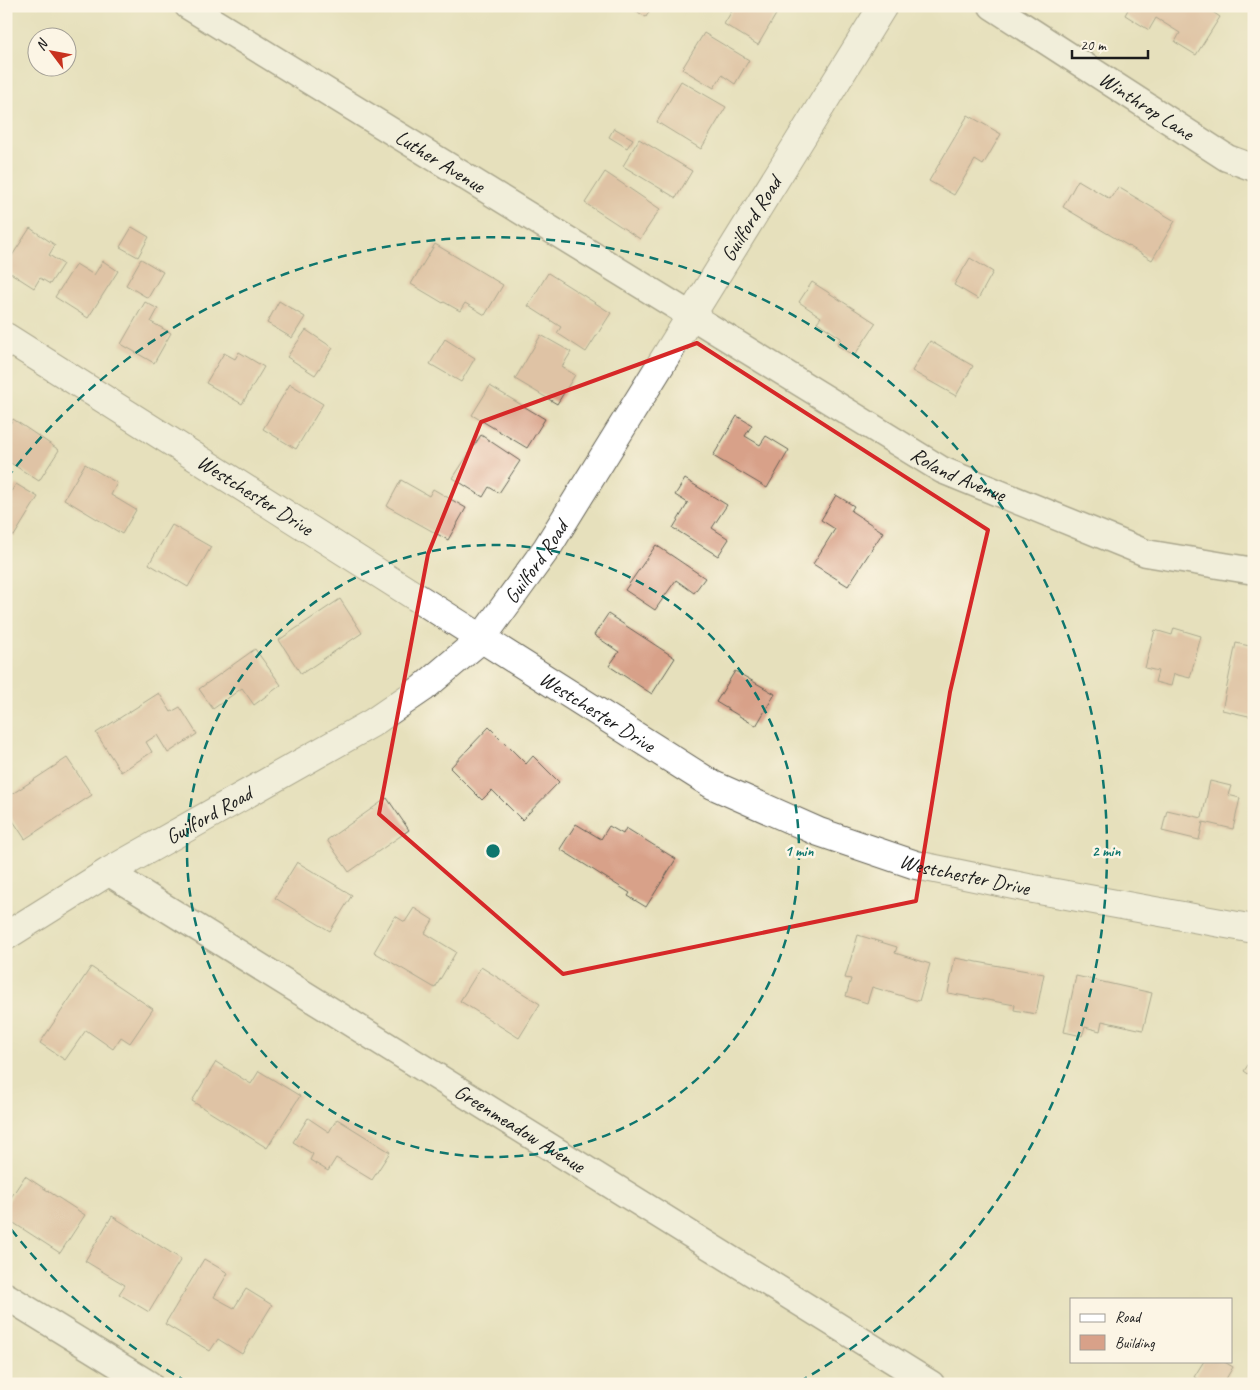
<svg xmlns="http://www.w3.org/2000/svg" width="1260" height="1390" viewBox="0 0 1260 1390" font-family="Caveat,sans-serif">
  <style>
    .building { fill: #d8a189 }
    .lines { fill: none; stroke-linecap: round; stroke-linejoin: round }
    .minor-casing { stroke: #636154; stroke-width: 29 }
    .tertiary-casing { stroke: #636154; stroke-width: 30 }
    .minor { stroke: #fff; stroke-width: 26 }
    .tertiary { stroke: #fff; stroke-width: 28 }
    .marked { fill: none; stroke: #d62828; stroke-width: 4; stroke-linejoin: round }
    .ring { fill: none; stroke: #0f766e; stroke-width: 2.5; stroke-dasharray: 9 6 }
    .labels { text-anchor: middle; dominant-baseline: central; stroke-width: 5; stroke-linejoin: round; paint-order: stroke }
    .street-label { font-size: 21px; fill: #1c1c1c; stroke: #fcf5e5 }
    .centre { fill: #0f766e; stroke: #fcf5e5; stroke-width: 2.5 }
    .ring-label { font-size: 15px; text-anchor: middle; font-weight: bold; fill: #0f766e; stroke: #fcf5e5; stroke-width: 5; stroke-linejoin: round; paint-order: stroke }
  </style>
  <rect width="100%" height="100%" fill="#fcf5e5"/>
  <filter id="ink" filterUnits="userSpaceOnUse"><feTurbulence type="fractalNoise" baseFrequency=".02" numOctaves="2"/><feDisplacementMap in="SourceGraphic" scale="10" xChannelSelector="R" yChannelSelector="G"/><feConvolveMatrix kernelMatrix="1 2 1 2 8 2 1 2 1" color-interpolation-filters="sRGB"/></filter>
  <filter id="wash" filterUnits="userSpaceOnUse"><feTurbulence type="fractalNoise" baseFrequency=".0096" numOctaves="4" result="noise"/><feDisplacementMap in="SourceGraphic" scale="20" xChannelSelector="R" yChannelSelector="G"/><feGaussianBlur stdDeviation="1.12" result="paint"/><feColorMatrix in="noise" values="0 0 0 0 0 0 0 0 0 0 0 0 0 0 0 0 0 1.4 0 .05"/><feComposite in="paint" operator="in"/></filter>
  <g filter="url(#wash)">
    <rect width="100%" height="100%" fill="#e6e0bc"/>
    <g id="blocks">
      <g class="building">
        <path d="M 628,6 L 652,6 L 646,17 Z"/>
        <path d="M 735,6 L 781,6 L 758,45 L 724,24 Z"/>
        <path d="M 1130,6 L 1204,6 L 1220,17 L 1196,55 L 1175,42 L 1180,33 L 1156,18 L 1149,30 L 1125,15 Z"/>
        <path d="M 704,33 L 749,60 L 735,84 L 722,75 L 714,88 L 682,69 Z"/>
        <path d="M 681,81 L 726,107 L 701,149 L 657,122 Z"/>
        <path d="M 968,115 L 1001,134 L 983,165 L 975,160 L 954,195 L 929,181 Z"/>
        <path d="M 614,128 L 633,139 L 627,148 L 609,137 Z"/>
        <path d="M 639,139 L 692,171 L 676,198 L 623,166 Z"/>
        <path d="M 605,172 L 660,209 L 640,239 L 585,203 Z"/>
        <path d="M 1078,180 L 1110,199 L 1118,187 L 1175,221 L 1152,260 L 1063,207 Z"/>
        <path d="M 132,227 L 149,237 L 138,257 L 120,247 Z"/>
        <path d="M 30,228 L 55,245 L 49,255 L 63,264 L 50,284 L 40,278 L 34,288 L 6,270 L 6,265 Z"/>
        <path d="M 435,244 L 503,285 L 485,315 L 465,303 L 460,311 L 444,302 L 443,303 L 411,284 Z"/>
        <path d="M 970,258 L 993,272 L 978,299 L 954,285 Z"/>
        <path d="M 141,259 L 163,272 L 148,298 L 126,285 Z"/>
        <path d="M 103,261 L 118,271 L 88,318 L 55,297 L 76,264 L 94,275 Z"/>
        <path d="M 548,273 L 611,313 L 586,352 L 557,333 L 561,327 L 528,306 Z"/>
        <path d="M 812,282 L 876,323 L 854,356 L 837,345 L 841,338 L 817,322 L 821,317 L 799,302 Z"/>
        <path d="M 279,301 L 305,317 L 292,338 L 267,323 Z"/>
        <path d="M 145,302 L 158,309 L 151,322 L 171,333 L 154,363 L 121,344 Z"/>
        <path d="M 306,330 L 333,348 L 315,375 L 287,357 Z"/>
        <path d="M 541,335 L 571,352 L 562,367 L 575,375 L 557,404 L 515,379 Z"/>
        <path d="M 445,339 L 475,358 L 461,382 L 430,364 Z"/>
        <path d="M 930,341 L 973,366 L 956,396 L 912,371 Z"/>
        <path d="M 239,352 L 264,367 L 242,404 L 206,383 L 224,353 L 235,359 Z"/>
        <path d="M 290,384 L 323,404 L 296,449 L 263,429 Z"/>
        <path d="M 490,386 L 545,419 L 527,448 L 472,415 Z"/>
        <path d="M 737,416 L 752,425 L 745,436 L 760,445 L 766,436 L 789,450 L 767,488 L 713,456 Z"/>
        <path d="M 13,419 L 59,450 L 39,481 L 6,460 L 6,430 Z"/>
        <path d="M 481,435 L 520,461 L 499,493 L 489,487 L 483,497 L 453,478 Z"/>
        <path d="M 85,464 L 117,483 L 111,495 L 136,510 L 122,534 L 64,499 Z"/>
        <path d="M 685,479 L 727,505 L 712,528 L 729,539 L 718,556 L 673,528 L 688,503 L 675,495 Z"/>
        <path d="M 401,480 L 429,496 L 433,489 L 466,508 L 448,540 L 387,506 Z"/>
        <path d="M 16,484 L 38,497 L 14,536 L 6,531 L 6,499 Z"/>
        <path d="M 836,495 L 854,506 L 851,511 L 883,532 L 848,586 L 813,564 L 835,529 L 821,520 Z"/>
        <path d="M 172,525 L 211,547 L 188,587 L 149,564 Z"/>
        <path d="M 656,545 L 705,578 L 694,593 L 676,580 L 655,610 L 625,590 Z"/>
        <path d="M 340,599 L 362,633 L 301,674 L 279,640 Z"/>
        <path d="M 608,614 L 675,658 L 652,694 L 609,666 L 619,652 L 594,635 Z"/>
        <path d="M 1174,628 L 1201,636 L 1190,678 L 1174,674 L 1171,686 L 1155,682 L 1158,671 L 1145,668 L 1155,630 L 1172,635 Z"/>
        <path d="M 1236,643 L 1254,647 L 1253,717 L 1222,710 Z"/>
        <path d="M 255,649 L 281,685 L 254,705 L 242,688 L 213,709 L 199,689 Z"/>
        <path d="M 735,671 L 775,694 L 756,726 L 716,702 Z"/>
        <path d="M 159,693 L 171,712 L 180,707 L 197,734 L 168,753 L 157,735 L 146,742 L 152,752 L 121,772 L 96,733 Z"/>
        <path d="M 489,727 L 526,764 L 533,756 L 559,782 L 522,820 L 492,790 L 482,800 L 450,768 Z"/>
        <path d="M 67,758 L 92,795 L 25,839 L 6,810 L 6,798 Z"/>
        <path d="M 1210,781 L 1231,786 L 1228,795 L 1240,798 L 1233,829 L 1203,822 L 1199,840 L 1162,831 L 1167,810 L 1202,818 Z"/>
        <path d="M 387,798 L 409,830 L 349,872 L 327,840 Z"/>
        <path d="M 576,824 L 601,839 L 609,826 L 623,834 L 626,828 L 676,859 L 646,907 L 628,896 L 630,893 L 560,849 Z"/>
        <path d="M 297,862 L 352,895 L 330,931 L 275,898 Z"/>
        <path d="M 414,908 L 433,920 L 425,933 L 456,952 L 435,988 L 374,952 L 395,916 L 405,922 Z"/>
        <path d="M 858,935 L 897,947 L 895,953 L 930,964 L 919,1001 L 872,987 L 867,1003 L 846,996 L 851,979 L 845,978 Z"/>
        <path d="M 955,958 L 1044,974 L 1036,1014 L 1014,1010 L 1015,1005 L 948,993 Z"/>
        <path d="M 91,967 L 153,1009 L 130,1043 L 121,1037 L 113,1049 L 86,1030 L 65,1060 L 40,1043 Z"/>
        <path d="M 481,967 L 540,1004 L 519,1038 L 460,1001 Z"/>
        <path d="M 1076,976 L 1152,993 L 1143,1030 L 1102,1021 L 1100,1031 L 1085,1027 L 1082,1036 L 1064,1032 Z"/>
        <path d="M 1254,1056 L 1254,1078 L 1244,1071 Z"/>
        <path d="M 216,1062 L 251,1084 L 259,1071 L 300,1096 L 267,1148 L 192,1101 Z"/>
        <path d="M 308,1118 L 329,1132 L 337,1119 L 390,1152 L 372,1180 L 336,1158 L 328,1171 L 310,1160 L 313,1154 L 293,1142 Z"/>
        <path d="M 25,1176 L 85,1215 L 60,1253 L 6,1218 L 6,1205 Z"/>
        <path d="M 112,1216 L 181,1259 L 149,1312 L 119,1294 L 125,1285 L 85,1261 Z"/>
        <path d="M 204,1259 L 228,1273 L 214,1297 L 234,1308 L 246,1289 L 272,1305 L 242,1354 L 218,1339 L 210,1351 L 165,1324 Z"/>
        <path d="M 1204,1361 L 1223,1361 L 1233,1367 L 1223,1384 L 1206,1384 L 1194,1377 Z"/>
      </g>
    </g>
  </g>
  <g filter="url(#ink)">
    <use href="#blocks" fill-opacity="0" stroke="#636154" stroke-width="1"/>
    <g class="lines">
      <g class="minor-casing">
        <g id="minor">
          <path id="s1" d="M 188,6 L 942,470 L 1146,553 L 1254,571"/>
          <path id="s2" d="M 992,6 L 1227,158 L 1254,168"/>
          <path id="s3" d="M 108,872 L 931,1384"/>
          <path d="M 6,1296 L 149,1384"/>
        </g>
      </g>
      <g class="tertiary-casing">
        <g id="tertiary">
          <path id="s4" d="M 6,337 L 713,785 L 819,832 L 916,865 L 1028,888 L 1254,929"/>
          <path id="s5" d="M 6,936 L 108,872 L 372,723 L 423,688 L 481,639 L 547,548 L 883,6"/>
        </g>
      </g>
      <use href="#minor" class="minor"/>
      <use href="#tertiary" class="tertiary"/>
    </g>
  </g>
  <path d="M0 0H1260V1390H0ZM 697,343 L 988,530 L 950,692 L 916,901 L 563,974 L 379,814 L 428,554 L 481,422 Z" fill="#e6e0bc" fill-opacity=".55" fill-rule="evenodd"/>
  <path class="marked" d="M 697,343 L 988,530 L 950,692 L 916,901 L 563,974 L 379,814 L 428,554 L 481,422 Z"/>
  <g class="ring">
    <circle cx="493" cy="851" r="306"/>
    <path d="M187 1382A613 613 0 0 1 7 1224M7 478A613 613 0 1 1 799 1382"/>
  </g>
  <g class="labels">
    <g class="street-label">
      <text stroke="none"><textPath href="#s2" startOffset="184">Winthrop Lane</textPath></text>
      <text stroke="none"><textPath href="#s1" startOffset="296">Luther Avenue</textPath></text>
      <text stroke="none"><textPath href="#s5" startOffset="1061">Guilford Road</textPath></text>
      <text stroke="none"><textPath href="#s1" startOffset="902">Roland Avenue</textPath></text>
      <text stroke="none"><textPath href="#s4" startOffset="295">Westchester Drive</textPath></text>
      <text stroke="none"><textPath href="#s5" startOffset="656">Guilford Road</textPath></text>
      <text stroke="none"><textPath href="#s4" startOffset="700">Westchester Drive</textPath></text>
      <text stroke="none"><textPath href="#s5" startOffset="236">Guilford Road</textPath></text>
      <text stroke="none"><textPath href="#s4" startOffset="1105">Westchester Drive</textPath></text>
      <text stroke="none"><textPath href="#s3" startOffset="485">Greenmeadow Avenue</textPath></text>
    </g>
  </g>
  <circle cx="493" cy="851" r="8" class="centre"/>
  <g class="ring-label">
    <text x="799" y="856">1 min</text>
    <text x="1106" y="856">2 min</text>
  </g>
  <rect width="1260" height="1390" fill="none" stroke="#fcf5e5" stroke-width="25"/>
  <rect x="1070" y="1298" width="162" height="65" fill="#fcf5e5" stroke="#a29e95"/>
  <rect x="1080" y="1314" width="25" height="8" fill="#ffffff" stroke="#a29e95"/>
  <text x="1115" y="1322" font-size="15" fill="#1c1c1c">Road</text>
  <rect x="1080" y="1335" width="25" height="15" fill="#d8a189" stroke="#a29e95"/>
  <text x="1115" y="1348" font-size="15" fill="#1c1c1c">Building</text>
  <g transform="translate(52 52) rotate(302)"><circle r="24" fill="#fcf5e5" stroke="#a29e95"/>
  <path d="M0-4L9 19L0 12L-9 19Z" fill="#c8321e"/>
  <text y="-8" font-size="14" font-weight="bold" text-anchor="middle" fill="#1c1c1c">N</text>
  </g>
  <path d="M1072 50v8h76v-8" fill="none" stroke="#1c1c1c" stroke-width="2.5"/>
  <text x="1080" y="50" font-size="15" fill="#1c1c1c" stroke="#fcf5e5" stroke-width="4" paint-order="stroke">20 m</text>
</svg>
